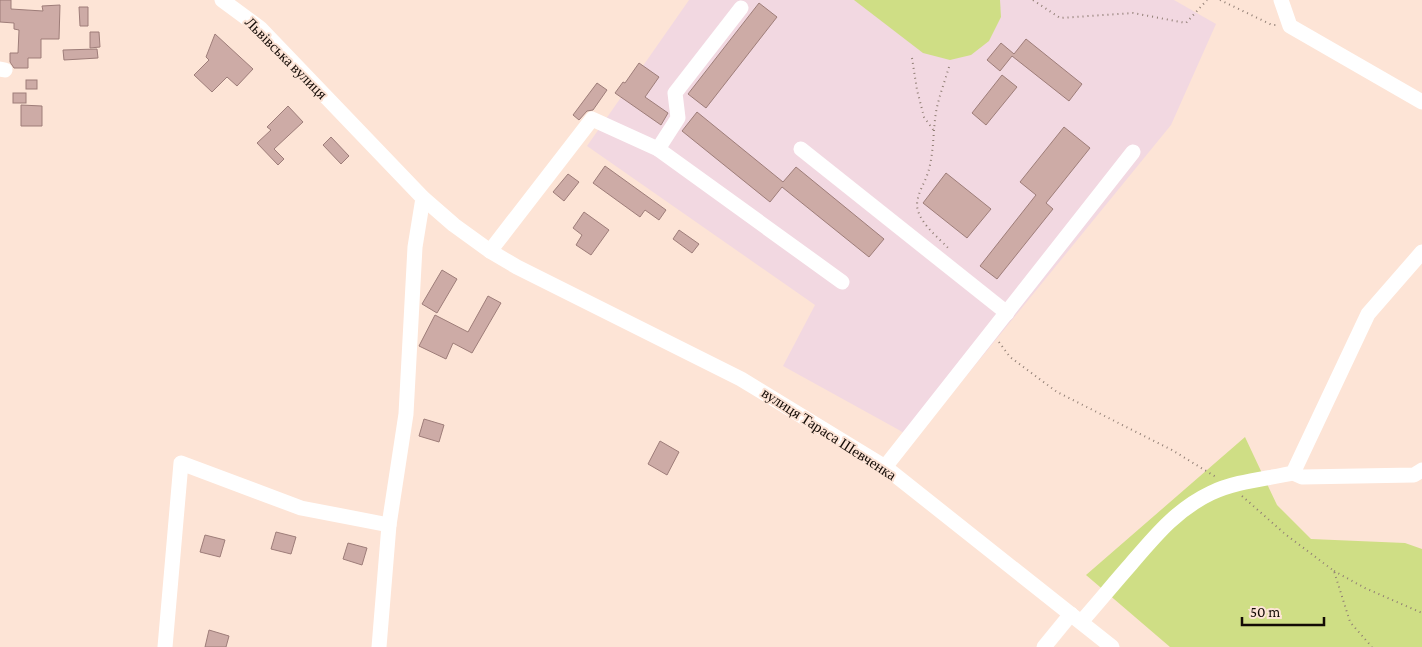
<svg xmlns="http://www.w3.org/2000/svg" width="1422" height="647" viewBox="0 0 1422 647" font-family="'Crimson Pro',serif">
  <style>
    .education { fill: #f2d8e1 }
    .green { fill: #cfde85 }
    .building { fill: #cdaba6; stroke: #9e7d79 }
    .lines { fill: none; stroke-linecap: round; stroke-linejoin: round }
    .path { stroke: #907e74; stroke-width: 2; stroke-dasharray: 1 4; stroke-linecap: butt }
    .minor { stroke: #fff; stroke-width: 15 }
    .labels { text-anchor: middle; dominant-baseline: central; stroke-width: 4; stroke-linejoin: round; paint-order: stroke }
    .street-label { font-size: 15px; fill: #130a05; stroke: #fde4d6 }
  </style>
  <rect width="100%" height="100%" fill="#fde4d6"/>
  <path class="education" d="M 689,0 L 1174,0 L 1216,24 L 1171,125 L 914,440 L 899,430 L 783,366 L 815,305 L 587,146 Z"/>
  <g class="green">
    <path d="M 854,0 L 1000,0 L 1001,17 L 989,41 L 971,55 L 950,60 L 923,53 Z"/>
    <path d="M 1245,437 L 1277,505 L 1311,539 L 1405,543 L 1422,549 L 1422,647 L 1170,647 L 1086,575 Z"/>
  </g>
  <g class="building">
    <path d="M 0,0 L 11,0 L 11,9 L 43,11 L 42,6 L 60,5 L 59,39 L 41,39 L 41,58 L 28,58 L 28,68 L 14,68 L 10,62 L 10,53 L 18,53 L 19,30 L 14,29 L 14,23 L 0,22 Z"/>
    <path d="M 759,3 L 777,17 L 706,108 L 688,94 Z"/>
    <path d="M 79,7 L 88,7 L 88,26 L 80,26 Z"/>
    <path d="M 90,32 L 99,32 L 100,47 L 90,48 Z"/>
    <path d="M 215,34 L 253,69 L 237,86 L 227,77 L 212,92 L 194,75 L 209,60 L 206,57 Z"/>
    <path d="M 1026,39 L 1082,84 L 1069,101 L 1012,56 L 1000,71 L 987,60 L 1001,43 L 1014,54 Z"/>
    <path d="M 97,49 L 98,58 L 64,60 L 63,50 Z"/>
    <path d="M 639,63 L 659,77 L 645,97 L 668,113 L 661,125 L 615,93 L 623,82 L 625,83 Z"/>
    <path d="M 1002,75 L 1017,87 L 986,125 L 972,113 Z"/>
    <rect x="26" y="80" width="11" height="9"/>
    <path d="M 597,83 L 607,90 L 593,110 L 587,111 L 579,120 L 573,115 Z"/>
    <rect x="13" y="93" width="13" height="10"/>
    <path d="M 21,105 L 42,106 L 42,126 L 21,126 Z"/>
    <path d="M 288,106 L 303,122 L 274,149 L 284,159 L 278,165 L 257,143 L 271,130 L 267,127 Z"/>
    <path d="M 697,112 L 783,182 L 796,167 L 884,239 L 869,257 L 782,187 L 770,202 L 682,131 Z"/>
    <path d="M 1064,127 L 1090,148 L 1046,203 L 1053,209 L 997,279 L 980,266 L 1036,195 L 1020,182 Z"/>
    <path d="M 331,137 L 349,156 L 341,164 L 323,145 Z"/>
    <path d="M 605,166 L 666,210 L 659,220 L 645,210 L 640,217 L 593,183 Z"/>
    <path d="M 946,173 L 991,209 L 967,238 L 923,203 Z"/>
    <path d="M 568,174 L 579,182 L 564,201 L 553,192 Z"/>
    <path d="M 584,212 L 609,230 L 591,255 L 576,245 L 582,235 L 573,228 Z"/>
    <path d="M 679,230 L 699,244 L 692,253 L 673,239 Z"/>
    <path d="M 442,270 L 457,279 L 437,313 L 422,304 Z"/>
    <path d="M 488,296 L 501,303 L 472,353 L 453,343 L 446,359 L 419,346 L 435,315 L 468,332 Z"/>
    <path d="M 424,419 L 444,425 L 439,442 L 419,436 Z"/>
    <path d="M 660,441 L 679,452 L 667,475 L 648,464 Z"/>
    <path d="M 276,532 L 296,537 L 291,554 L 271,549 Z"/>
    <path d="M 205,535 L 225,540 L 220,557 L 200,552 Z"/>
    <path d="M 348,543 L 367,548 L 362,565 L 343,559 Z"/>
    <path d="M 209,630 L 229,636 L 226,647 L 205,647 Z"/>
  </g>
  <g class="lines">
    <g class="path">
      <path d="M 1033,0 L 1060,18 L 1133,13 L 1186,23 L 1207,0"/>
      <path d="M 1220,0 L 1272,25 L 1277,25"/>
      <path d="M 912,58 L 917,90 L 924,117 L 934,131"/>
      <path d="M 949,67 C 945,81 939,96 936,112 C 933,131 934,150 929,169 C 926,182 917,192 917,206 C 919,223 938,237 949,249"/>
      <path d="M 999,342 L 1010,357 L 1057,392 L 1172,450 L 1216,477"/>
      <path d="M 1242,496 L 1285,534 L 1334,571 L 1350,622 L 1372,647"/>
      <path d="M 1334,571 L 1365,588 L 1422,613"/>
    </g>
    <g class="minor">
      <path d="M 222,0 L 260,28 L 423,198 L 454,225 L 490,251 L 517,267 L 741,379 L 885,467 L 1112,647"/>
      <path d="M 1281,0 L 1290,26 L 1422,102"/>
      <path d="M 0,69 L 5,70"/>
      <path d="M 658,149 L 678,118 L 675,93 L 741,8"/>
      <path d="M 801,149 L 1007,313"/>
      <path d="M 490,251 L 592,119 L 658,149 L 842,282"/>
      <path d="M 885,467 L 1133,152"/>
      <path d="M 1293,473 L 1302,477 L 1414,475 L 1422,470"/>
      <path d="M 1081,622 C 1098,603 1114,583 1131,564 C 1155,536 1177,509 1211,493 C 1236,481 1266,479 1293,473 L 1368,314 L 1422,252"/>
      <path d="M 165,647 L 181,463 L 301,508 L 389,525"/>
      <path d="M 379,647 L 389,525 L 406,414 L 415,247 L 423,198"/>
      <path d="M 1044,647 L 1071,614"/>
    </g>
  </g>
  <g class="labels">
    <g class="street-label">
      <text transform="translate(286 58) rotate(45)">Львівська вулиця</text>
      <text transform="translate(829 434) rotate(33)">вулиця Тараса Шевченка</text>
    </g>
  </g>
  <path d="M1242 617v8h82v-8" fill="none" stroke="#130a05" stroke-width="2.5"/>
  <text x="1250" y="617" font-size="15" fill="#130a05" stroke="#fde4d6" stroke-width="4" paint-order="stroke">50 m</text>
</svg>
